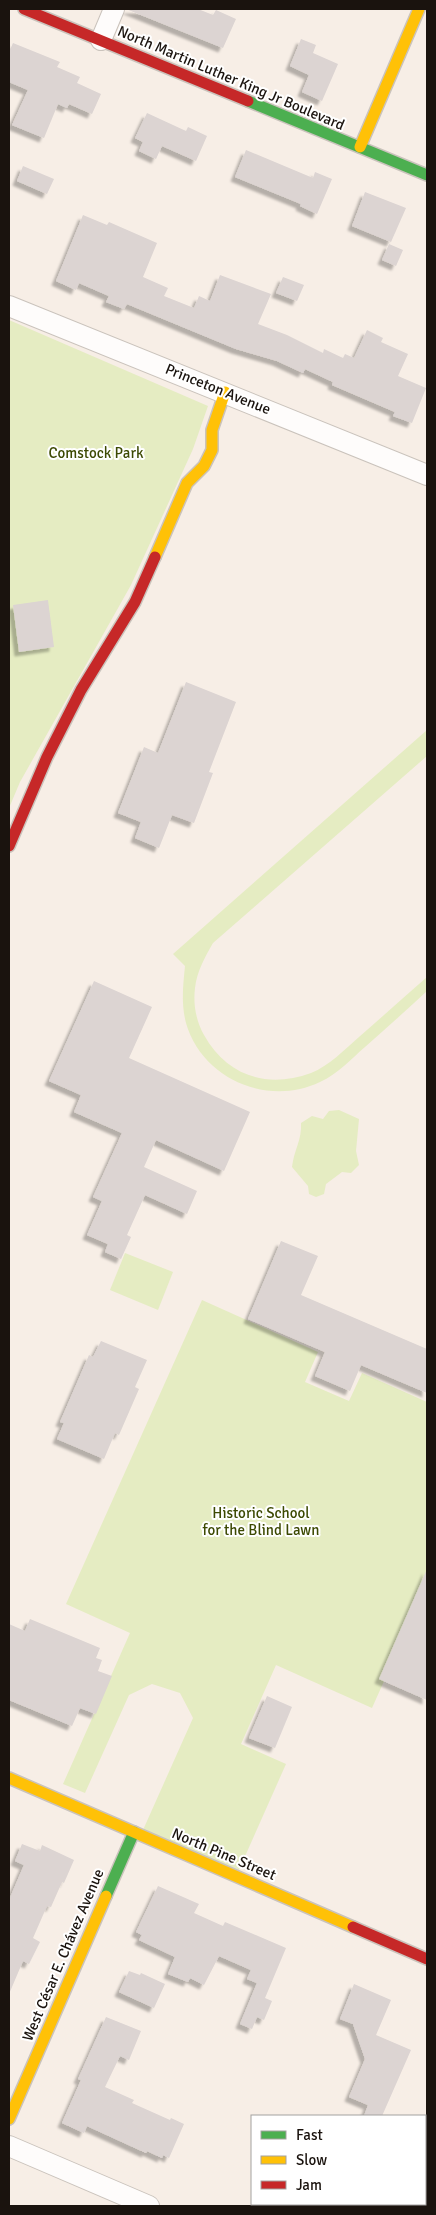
<svg xmlns="http://www.w3.org/2000/svg" width="436" height="2215" viewBox="0 0 436 2215" font-family="Signika,sans-serif">
  <style>
    .green { fill: #e5ecc2 }
    .building { fill: #dcd4d2; filter: url(#shadow) }
    .lines { fill: none; stroke-linecap: round; stroke-linejoin: round }
    .street-casing { stroke: #cac3bc; stroke-width: 22 }
    .fast-casing { stroke: #cac3bc; stroke-width: 14 }
    .slow-casing { stroke: #cac3bc; stroke-width: 14 }
    .jam-casing { stroke: #cac3bc; stroke-width: 14 }
    .street { stroke: #fefcfb; stroke-width: 20 }
    .fast { stroke: #4caf50; stroke-width: 11 }
    .slow { stroke: #ffc107; stroke-width: 11 }
    .jam { stroke: #c62828; stroke-width: 11 }
    .labels { text-anchor: middle; dominant-baseline: central; stroke-width: 4; stroke-linejoin: round; paint-order: stroke }
    .street-label { font-size: 15px; fill: #1a130e; stroke: #fff }
    .park-label { font-size: 15px; fill: #3c4902; stroke: #fff }
  </style>
  <defs>
    <filter id="shadow"><feDropShadow dx="-4.5" dy="4.5" stdDeviation="1" flood-color="#0004"/></filter>
  </defs>
  <rect width="100%" height="100%" fill="#f7eee6"/>
  <g class="green">
    <path d="M 9,320 L 208,406 L 193,449 L 131,585 L 20,782 L 9,808 Z"/>
    <path d="M 427,730 L 427,756 L 213,943 C 205,957 197,971 195,988 C 193,1004 196,1021 204,1035 C 227,1076 267,1089 311,1073 C 329,1066 345,1049 359,1037 C 382,1017 404,997 427,977 L 427,991 C 407,1010 386,1028 365,1047 C 351,1059 338,1074 320,1082 C 268,1107 202,1079 186,1023 C 181,1004 183,986 185,966 L 173,954 Z"/>
    <path d="M 339,1110 L 359,1119 L 356,1151 L 359,1165 L 351,1173 L 342,1172 L 326,1184 L 324,1194 L 316,1197 L 309,1194 L 308,1186 L 292,1167 C 294,1150 302,1140 301,1123 L 312,1116 L 323,1119 L 329,1111 Z"/>
    <path d="M 125,1253 L 173,1272 L 158,1310 L 110,1290 Z"/>
    <path d="M 202,1300 L 318,1352 L 305,1382 L 349,1401 L 362,1373 L 427,1402 L 427,1585 L 372,1708 L 276,1665 L 241,1744 L 286,1764 L 238,1872 L 143,1830 L 193,1718 L 180,1693 L 152,1684 L 129,1695 L 85,1793 L 63,1784 L 130,1633 L 66,1604 Z"/>
  </g>
  <g class="building">
    <path d="M 126,9 L 198,9 L 213,15 L 216,10 L 236,19 L 223,48 Z"/>
    <path d="M 301,39 L 316,45 L 313,53 L 338,64 L 322,101 L 302,92 L 309,75 L 290,66 Z"/>
    <path d="M 13,43 L 60,62 L 57,67 L 80,77 L 77,83 L 101,94 L 92,114 L 69,104 L 67,108 L 58,104 L 44,138 L 12,125 L 28,90 L 9,82 L 9,52 Z"/>
    <path d="M 147,113 L 186,131 L 188,127 L 207,136 L 196,161 L 162,146 L 156,159 L 139,151 L 143,142 L 135,138 Z"/>
    <path d="M 246,150 L 313,178 L 315,172 L 332,179 L 317,214 L 300,206 L 301,204 L 235,177 Z"/>
    <path d="M 23,166 L 54,179 L 47,194 L 17,181 Z"/>
    <path d="M 365,192 L 406,208 L 391,242 L 352,226 Z"/>
    <path d="M 83,215 L 107,225 L 109,222 L 157,243 L 143,277 L 168,288 L 164,296 L 194,308 L 199,296 L 210,301 L 220,275 L 271,294 L 258,324 L 287,335 L 323,353 L 324,349 L 343,358 L 345,354 L 354,358 L 367,330 L 383,338 L 381,342 L 408,354 L 398,376 L 426,388 L 412,423 L 393,416 L 395,412 L 332,385 L 333,382 L 305,369 L 303,373 L 277,361 L 236,349 L 127,304 L 124,309 L 106,302 L 109,296 L 79,283 L 76,290 L 56,281 Z"/>
    <path d="M 389,244 L 403,250 L 396,266 L 382,260 Z"/>
    <path d="M 283,277 L 304,285 L 297,301 L 276,293 Z"/>
    <path d="M 48,600 L 54,647 L 19,652 L 13,605 Z"/>
    <path d="M 186,682 L 236,702 L 209,772 L 213,773 L 194,823 L 172,815 L 159,848 L 135,838 L 141,822 L 118,813 L 144,747 L 158,753 Z"/>
    <path d="M 94,981 L 152,1007 L 129,1058 L 250,1112 L 224,1171 L 156,1140 L 144,1167 L 197,1191 L 187,1214 L 145,1195 L 127,1235 L 131,1237 L 121,1259 L 105,1252 L 108,1244 L 87,1235 L 102,1201 L 93,1197 L 122,1133 L 74,1112 L 81,1095 L 49,1081 Z"/>
    <path d="M 281,1241 L 318,1256 L 301,1295 L 427,1349 L 427,1393 L 361,1365 L 350,1391 L 315,1376 L 325,1352 L 248,1319 Z"/>
    <path d="M 101,1341 L 147,1360 L 135,1387 L 139,1389 L 119,1435 L 115,1433 L 104,1459 L 57,1439 L 64,1423 L 60,1422 L 89,1355 L 93,1357 Z"/>
    <path d="M 427,1569 L 427,1700 L 379,1679 Z"/>
    <path d="M 30,1619 L 100,1648 L 96,1658 L 102,1660 L 98,1671 L 112,1676 L 96,1714 L 80,1708 L 72,1726 L 9,1700 L 9,1624 L 25,1631 Z"/>
    <path d="M 267,1696 L 292,1707 L 275,1748 L 249,1738 Z"/>
    <path d="M 22,1844 L 40,1851 L 42,1845 L 74,1860 L 64,1883 L 62,1882 L 51,1907 L 47,1906 L 33,1938 L 40,1942 L 29,1964 L 23,1961 L 9,1994 L 9,1900 L 24,1865 L 15,1861 Z"/>
    <path d="M 158,1886 L 199,1904 L 194,1913 L 223,1926 L 225,1922 L 286,1948 L 265,1998 L 272,2001 L 264,2020 L 257,2017 L 252,2029 L 240,2024 L 257,1983 L 247,1979 L 251,1970 L 219,1956 L 204,1985 L 190,1978 L 188,1982 L 168,1974 L 175,1957 L 139,1940 L 142,1935 L 136,1932 Z"/>
    <path d="M 129,1971 L 140,1975 L 141,1973 L 165,1984 L 154,2008 L 119,1992 Z"/>
    <path d="M 354,1984 L 391,2000 L 376,2035 L 411,2050 L 382,2116 L 364,2116 L 368,2105 L 349,2097 L 365,2059 L 353,2024 L 340,2019 Z"/>
    <path d="M 106,2017 L 141,2031 L 129,2060 L 120,2056 L 105,2087 L 134,2100 L 132,2103 L 170,2120 L 171,2118 L 184,2124 L 169,2158 L 163,2155 L 162,2158 L 147,2151 L 146,2153 L 87,2126 L 84,2133 L 62,2123 L 81,2080 L 78,2079 Z"/>
  </g>
  <g class="lines">
    <g class="street-casing">
      <g id="street">
        <path d="M 101,40 L 114,9"/>
        <path d="M 9,306 L 427,475"/>
        <path d="M 9,2146 L 149,2206"/>
      </g>
    </g>
    <g class="fast-casing">
      <g id="fast">
        <path d="M 248,101 L 427,175"/>
        <path d="M 106,1896 L 134,1832"/>
        <path d="M 425,2144 L 427,2138"/>
        <path d="M 398,2206 L 399,2204"/>
      </g>
    </g>
    <g class="slow-casing">
      <g id="slow">
        <path d="M 360,147 L 419,9"/>
        <path d="M 155,557 L 187,483 L 204,466 L 212,450 L 212,430 L 225,392"/>
        <path d="M 9,1778 L 353,1927"/>
        <path d="M 9,2119 L 106,1896"/>
      </g>
    </g>
    <g class="jam-casing">
      <g id="jam">
        <path d="M 24,9 L 248,101"/>
        <path d="M 9,846 L 47,757 L 81,690 L 135,602 L 155,557"/>
        <path d="M 353,1927 L 427,1959"/>
      </g>
    </g>
    <use href="#street" class="street"/>
    <use href="#fast" class="fast"/>
    <use href="#slow" class="slow"/>
    <use href="#jam" class="jam"/>
  </g>
  <g class="labels">
    <g class="street-label">
      <text transform="translate(231 78) rotate(23)">North Martin Luther King Jr Boulevard</text>
      <text transform="translate(218 389) rotate(22)">Princeton Avenue</text>
      <text transform="translate(224 1854) rotate(23)">North Pine Street</text>
      <text transform="translate(63 1955) rotate(-67)">West César E. Chávez Avenue</text>
    </g>
    <g class="park-label">
      <text x="96" y="453">Comstock Park</text>
      <text x="261" y="1513">Historic School<tspan x="261" dy="17">for the Blind Lawn</tspan></text>
    </g>
  </g>
  <rect width="436" height="2215" fill="none" stroke="#1a130e" stroke-width="20"/>
  <rect x="251" y="2115" width="175" height="90" fill="#ffffff" stroke="#a3a19f"/>
  <rect x="261" y="2131" width="25" height="8" fill="#4caf50" stroke="#a3a19f"/>
  <text x="296" y="2140" font-size="15" fill="#1a130e">Fast</text>
  <rect x="261" y="2156" width="25" height="8" fill="#ffc107" stroke="#a3a19f"/>
  <text x="296" y="2165" font-size="15" fill="#1a130e">Slow</text>
  <rect x="261" y="2181" width="25" height="8" fill="#c62828" stroke="#a3a19f"/>
  <text x="296" y="2190" font-size="15" fill="#1a130e">Jam</text>
</svg>
